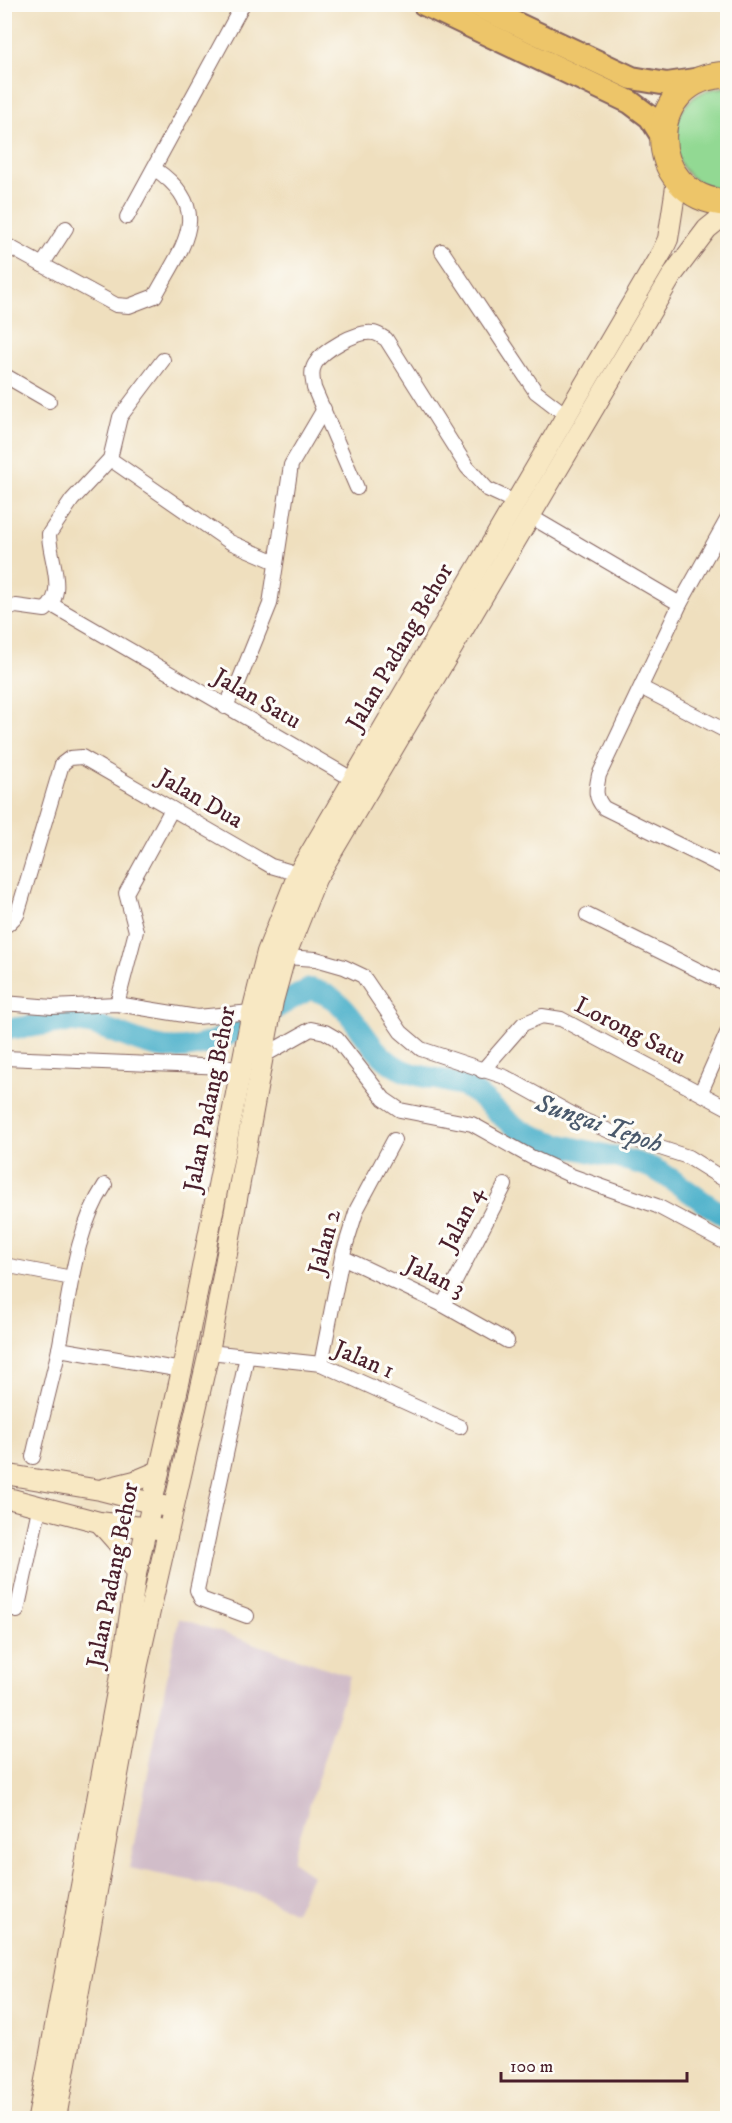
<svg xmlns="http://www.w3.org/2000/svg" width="732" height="2123" viewBox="0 0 732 2123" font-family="'IM FELL DW Pica',serif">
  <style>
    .industrial { fill: #d1bdc9 }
    .green { fill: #92d993; stroke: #6e7c5f; stroke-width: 1.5 }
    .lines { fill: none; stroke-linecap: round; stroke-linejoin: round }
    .river { stroke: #4bb0ca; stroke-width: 22 }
    .street-casing { stroke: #84625e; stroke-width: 16 }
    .secondary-casing { stroke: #84625e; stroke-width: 22 }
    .primary-casing { stroke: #84625e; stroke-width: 26 }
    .highway-casing { stroke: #84625e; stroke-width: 28 }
    .street { stroke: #fff; stroke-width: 14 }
    .secondary { stroke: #f8e8c3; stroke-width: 20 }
    .primary { stroke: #edc569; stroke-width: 22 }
    .highway { stroke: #edc569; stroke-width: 26 }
    .labels { text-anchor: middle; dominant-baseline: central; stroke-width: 6; stroke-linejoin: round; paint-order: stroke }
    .street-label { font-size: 24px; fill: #4a1f2b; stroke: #fdfcf7 }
    .water-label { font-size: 26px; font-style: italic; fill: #4a596b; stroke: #fdfcf7 }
  </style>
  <rect width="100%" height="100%" fill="#fdfcf7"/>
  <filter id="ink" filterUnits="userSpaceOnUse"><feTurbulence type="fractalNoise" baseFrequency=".0167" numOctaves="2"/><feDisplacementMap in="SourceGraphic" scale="12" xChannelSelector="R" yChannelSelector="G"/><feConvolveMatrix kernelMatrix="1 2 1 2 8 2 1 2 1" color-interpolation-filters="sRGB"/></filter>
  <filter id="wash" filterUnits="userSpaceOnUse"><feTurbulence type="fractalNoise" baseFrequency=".008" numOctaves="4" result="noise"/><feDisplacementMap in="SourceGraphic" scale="24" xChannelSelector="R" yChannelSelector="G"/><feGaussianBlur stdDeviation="1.35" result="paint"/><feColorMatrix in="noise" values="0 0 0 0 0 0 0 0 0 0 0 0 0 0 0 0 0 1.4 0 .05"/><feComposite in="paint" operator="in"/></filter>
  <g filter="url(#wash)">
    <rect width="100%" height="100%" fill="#efdfbe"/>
    <path class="industrial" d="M 179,1618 L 350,1676 L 292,1861 L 312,1875 L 295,1913 L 257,1894 L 129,1868 Z"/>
    <path class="green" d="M 727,87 L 727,192 C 714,188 700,185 689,175 C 667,153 671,113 696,96 C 706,89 716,88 727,87 Z"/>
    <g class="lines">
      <path class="river" d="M 4,1028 C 27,1030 50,1021 73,1022 C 101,1023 124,1038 151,1045 C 209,1062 262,1012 310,989 C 354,998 360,1045 395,1066 C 418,1080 447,1077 469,1089 C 489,1100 503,1122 523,1131 C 562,1150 607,1152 647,1166 C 672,1175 701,1204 728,1217"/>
    </g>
  </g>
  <g filter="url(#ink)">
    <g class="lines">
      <g class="street-casing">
        <g id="street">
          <path d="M 127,217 L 243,4"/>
          <path d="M 4,244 L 116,305 L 129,306 L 155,296 C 182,246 216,211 155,169"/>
          <path d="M 442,251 L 536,392 L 566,415"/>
          <path d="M 42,265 L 66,228"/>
          <path d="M 4,375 L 49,401"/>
          <path d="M 110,459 L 230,542 L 276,562"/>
          <path d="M 357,488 L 314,388 C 313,380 310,372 315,364 C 322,351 357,330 373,333 C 377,333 382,337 386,339 L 467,467 L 487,489 L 515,502"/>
          <path d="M 528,515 L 680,604"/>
          <path d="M 728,518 L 680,604 L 599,775 C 596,790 594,796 604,808 L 728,869"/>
          <path d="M 52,605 L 352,779"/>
          <path d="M 4,610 L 16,606 L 45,610 C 68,593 49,558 49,534 L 72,500 L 110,459 L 120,417 L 163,360"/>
          <path d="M 642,688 L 728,732"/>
          <path d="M 225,707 L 239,681 L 270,604 L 291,465 L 324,409"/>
          <path d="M 587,915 L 728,985"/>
          <path d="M 4,924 L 8,924 L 17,915 L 62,764 L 70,758 L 82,757 L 271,866 L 305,876"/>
          <path d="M 285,957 L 316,959 L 344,967 L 363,976 L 401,1032 L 421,1049 L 505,1077 L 581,1119 L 614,1133 L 688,1157 L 728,1182"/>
          <path d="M 4,1003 L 52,1007 L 117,1004 L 197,1017 L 252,1012"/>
          <path d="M 117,1004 L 136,931 L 126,893 L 172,809"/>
          <path d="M 263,1056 L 311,1029 L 325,1032 L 337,1039 L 384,1099 L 400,1110 L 472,1124 L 531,1157 L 572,1176 L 657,1206 L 728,1244"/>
          <path d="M 4,1058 L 226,1067 L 241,1071"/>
          <path d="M 482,1071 L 523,1024 L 542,1016 L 561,1019 L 728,1108"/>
          <path d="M 701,1092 L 728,1031"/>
          <path d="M 342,1257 L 443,1305 L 507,1341"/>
          <path d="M 4,1265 L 72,1278"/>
          <path d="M 443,1305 L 505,1185"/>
          <path d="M 59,1349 L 182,1370"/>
          <path d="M 209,1352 L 321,1364 L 460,1427"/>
          <path d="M 321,1364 L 342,1257 L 357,1209 L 394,1140"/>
          <path d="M 33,1457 C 41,1421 51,1385 59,1349 C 70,1295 74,1232 105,1185"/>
          <path d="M 17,1611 L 40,1504"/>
          <path d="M 247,1616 L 201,1599 L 197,1590 L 247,1356"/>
        </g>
      </g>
      <g class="secondary-casing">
        <g id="secondary">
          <path d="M 4,1474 L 100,1490 L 163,1506"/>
          <path d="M 103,1489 L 135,1481 L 159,1471"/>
          <path d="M 4,1497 L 99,1522 L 158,1529"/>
          <path d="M 99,1522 L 121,1547 L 136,1574"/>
          <path d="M 38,2118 L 124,1654 L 136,1574 L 182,1370 L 252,1012 L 267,952 L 298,874 L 662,252 L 668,239 L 677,180"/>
          <path d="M 56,2118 L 138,1664 L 209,1352 L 273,1001 L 285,957 L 316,879 L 673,274 L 707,229 L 728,212"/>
        </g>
      </g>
      <g class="primary-casing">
        <g id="primary">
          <path d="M 424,4 L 630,102 L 650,117 L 662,136"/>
          <path d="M 474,4 L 632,78 L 667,84 L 701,79"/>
        </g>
      </g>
      <g class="highway-casing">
        <path id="highway" d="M 728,75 C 643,74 640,198 728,203"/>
      </g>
      <use href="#street" class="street"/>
      <use href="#secondary" class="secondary"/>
      <use href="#primary" class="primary"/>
      <use href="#highway" class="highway"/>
    </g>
  </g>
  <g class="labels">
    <g class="street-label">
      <text transform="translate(400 647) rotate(-60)">Jalan Padang Behor</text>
      <text transform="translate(257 699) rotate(30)">Jalan Satu</text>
      <text transform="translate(200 799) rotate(30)">Jalan Dua</text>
      <text transform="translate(630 1031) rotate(27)">Lorong Satu</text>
      <text transform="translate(210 1099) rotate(-79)">Jalan Padang Behor</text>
      <text transform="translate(462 1219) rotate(-63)">Jalan 4</text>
      <text transform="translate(325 1242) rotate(-75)">Jalan 2</text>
      <text transform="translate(435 1277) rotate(26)">Jalan 3</text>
      <text transform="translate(364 1360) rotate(23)">Jalan 1</text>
      <text transform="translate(113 1575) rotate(-79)">Jalan Padang Behor</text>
    </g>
    <g class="water-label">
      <text transform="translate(599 1124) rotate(19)">Sungai Tepoh</text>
    </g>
  </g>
  <rect width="732" height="2123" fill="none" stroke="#fdfcf7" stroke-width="24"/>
  <path d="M501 2072v9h186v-9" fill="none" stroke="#4a1f2b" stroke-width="3"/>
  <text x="510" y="2072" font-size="18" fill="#4a1f2b" stroke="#fdfcf7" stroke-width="4.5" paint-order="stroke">100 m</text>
</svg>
